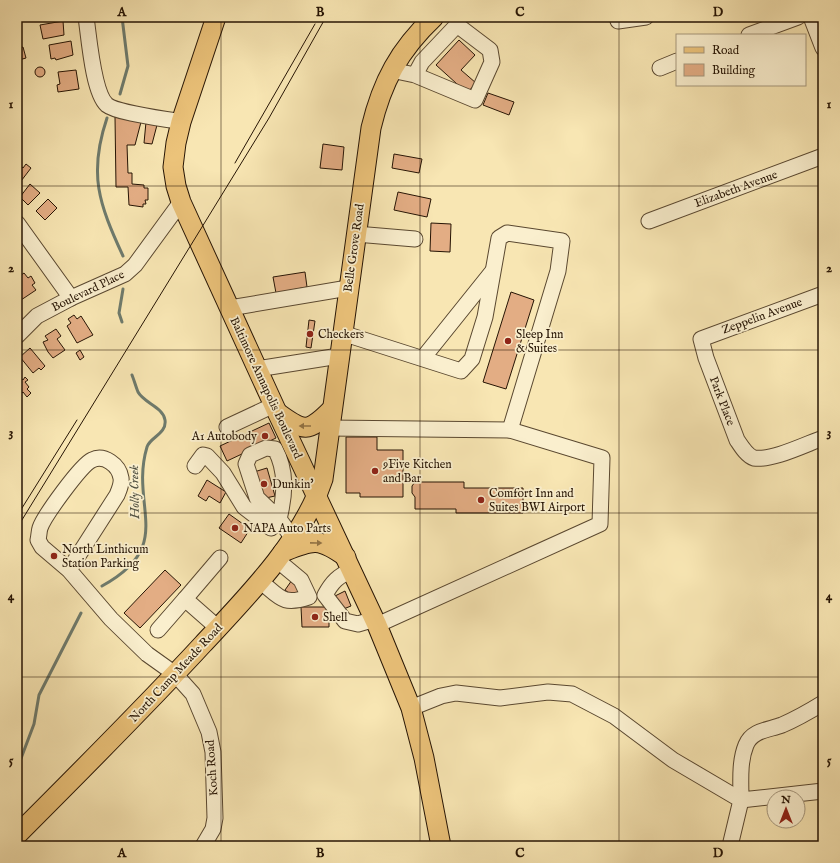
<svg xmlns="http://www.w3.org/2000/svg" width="840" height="863" viewBox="0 0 840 863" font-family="'IM FELL English',serif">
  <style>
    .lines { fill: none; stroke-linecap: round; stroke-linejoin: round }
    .stream { stroke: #6e7a6c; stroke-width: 3 }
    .building { fill: #e3ad84; stroke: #261404 }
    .minor-casing { stroke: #5a4830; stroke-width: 17 }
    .major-casing { stroke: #261404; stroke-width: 21 }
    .minor { stroke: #faefce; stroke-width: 15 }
    .major { stroke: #ecc37a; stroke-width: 19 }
    .tram { stroke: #261404; stroke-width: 1 }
    .oneway { fill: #937445 }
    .grid { fill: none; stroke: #261404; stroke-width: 1; stroke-opacity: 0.55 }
    .poi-dot { fill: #8f2418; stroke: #faefce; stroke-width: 1.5 }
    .labels { text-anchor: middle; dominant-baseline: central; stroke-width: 3.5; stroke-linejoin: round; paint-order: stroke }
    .street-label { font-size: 12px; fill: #261404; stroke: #faefce }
    .poi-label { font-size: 12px; fill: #261404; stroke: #faefce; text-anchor: start }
    .water-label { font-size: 13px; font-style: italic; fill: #505041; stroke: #faefce }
    .neatline { fill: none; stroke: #261404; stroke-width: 1.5 }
    .grid-label { font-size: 13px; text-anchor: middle; font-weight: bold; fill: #261404 }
  </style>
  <rect width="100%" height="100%" fill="#f8e6b3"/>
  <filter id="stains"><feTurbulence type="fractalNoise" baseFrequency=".005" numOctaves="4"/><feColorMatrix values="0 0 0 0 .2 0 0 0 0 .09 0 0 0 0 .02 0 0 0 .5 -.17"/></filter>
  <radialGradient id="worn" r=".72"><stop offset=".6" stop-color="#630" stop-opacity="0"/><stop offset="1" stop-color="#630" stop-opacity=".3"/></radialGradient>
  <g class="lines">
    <g class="stream">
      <path d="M 120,94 L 128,66 L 122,17"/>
      <path d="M 107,118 C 88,174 99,204 123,256"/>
      <path d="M 122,322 L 119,313 L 123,289"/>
      <path d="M 102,586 C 177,545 129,507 147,447 C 150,437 167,434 165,420 C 163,407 144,403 138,392 C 136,387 134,380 132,375"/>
      <path d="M 17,769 L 34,724 L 39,695 L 81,613"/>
    </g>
  </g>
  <g class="building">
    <path d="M 63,21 L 64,35 L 43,39 L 40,25 Z"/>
    <path d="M 459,40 L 475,55 L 461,70 L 476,83 L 467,93 L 436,65 Z"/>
    <path d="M 71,41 L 73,55 L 56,60 L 55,58 L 51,59 L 49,45 Z"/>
    <path d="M 23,47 L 26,58 L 19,60 L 17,49 Z"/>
    <circle cx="40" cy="72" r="5"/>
    <path d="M 76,70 L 79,89 L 58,92 L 57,85 L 60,84 L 58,72 Z"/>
    <path d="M 488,93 L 514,102 L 509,115 L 483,105 Z"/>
    <path d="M 115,117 L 141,122 L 135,145 L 127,145 L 128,173 L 132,173 L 132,184 L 144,185 L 144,188 L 148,188 L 148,200 L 145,200 L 146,204 L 143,204 L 143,207 L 129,205 L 128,187 L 116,187 Z"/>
    <path d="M 146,122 L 157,125 L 152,144 L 144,143 Z"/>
    <path d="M 323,144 L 344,147 L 342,170 L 320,168 Z"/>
    <path d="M 394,154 L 422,159 L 419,173 L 392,168 Z"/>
    <path d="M 18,164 L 23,168 L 26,164 L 31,168 L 18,185 Z"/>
    <path d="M 30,184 L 40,193 L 28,205 L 20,197 Z"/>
    <path d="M 398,192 L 431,199 L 427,217 L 394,210 Z"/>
    <path d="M 48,199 L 57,208 L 45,220 L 36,211 Z"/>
    <path d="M 431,223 L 451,224 L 450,252 L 430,251 Z"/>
    <path d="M 305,272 L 307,287 L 276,293 L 273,277 Z"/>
    <path d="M 24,273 L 28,278 L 31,276 L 35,283 L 32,285 L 36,290 L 21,300 L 18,295 L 19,294 L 17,290 L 17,278 Z"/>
    <path d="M 511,292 L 534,300 L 506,389 L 483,382 Z"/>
    <path d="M 74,315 L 77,319 L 81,316 L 93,335 L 77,343 L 67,326 L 71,323 L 68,319 Z"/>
    <path d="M 309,320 L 315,321 L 311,348 L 306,347 Z"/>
    <path d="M 56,329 L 61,336 L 57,339 L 65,350 L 53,358 L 48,352 L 43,342 L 48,340 L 45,336 Z"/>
    <path d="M 30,348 L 45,366 L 41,370 L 39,368 L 33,373 L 20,357 Z"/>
    <path d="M 80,350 L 84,357 L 80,360 L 76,353 Z"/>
    <path d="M 17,374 L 23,380 L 25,377 L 28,380 L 25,382 L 29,387 L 27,389 L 31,393 L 27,397 L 23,392 L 20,395 L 17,392 Z"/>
    <path d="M 269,423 L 276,438 L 227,461 L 220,446 Z"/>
    <path d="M 346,437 L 377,437 L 377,450 L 403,450 L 403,497 L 360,497 L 360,493 L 346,493 Z"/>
    <path d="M 267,468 L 275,496 L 261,499 L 254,472 Z"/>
    <path d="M 207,480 L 226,492 L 220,503 L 209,496 L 206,501 L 198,496 Z"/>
    <path d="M 415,482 L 464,482 L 464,488 L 523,488 L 523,513 L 456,513 L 456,509 L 415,509 L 415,497 L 412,493 L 412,486 Z"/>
    <path d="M 229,514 L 250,529 L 241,543 L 219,528 Z"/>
    <path d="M 165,570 L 181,585 L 140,628 L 124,613 Z"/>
    <path d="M 292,580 L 302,588 L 294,597 L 285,590 Z"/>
    <path d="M 345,591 L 351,606 L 341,610 L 335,596 Z"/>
    <path d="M 301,607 L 329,607 L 329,627 L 302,627 Z"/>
  </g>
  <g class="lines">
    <g class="minor-casing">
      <g id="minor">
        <path d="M 86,17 C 89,37 93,93 107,105 C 117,113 166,119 181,122"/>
        <path d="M 617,17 L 618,21 L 646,17"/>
        <path d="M 811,17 L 823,48"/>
        <path d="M 749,35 L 798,17"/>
        <path d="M 660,68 L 677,61"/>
        <path d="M 391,70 L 415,75 L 475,100 L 492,62 L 490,50 L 457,25 L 422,62 L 415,75"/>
        <path d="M 649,221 L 823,156"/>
        <path d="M 17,223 L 71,298"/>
        <path d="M 356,234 L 415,239"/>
        <path d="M 823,294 L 701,339 L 706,358 L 737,440 C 741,446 747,456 754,458 C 772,461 806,444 823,438"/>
        <path d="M 230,308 L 348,288"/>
        <path d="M 342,333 L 461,371 L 472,359 L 485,317 L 499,238 L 507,233 L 562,241 L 558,271 L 510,430"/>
        <path d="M 17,336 L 37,316 L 71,298 L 125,274 L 135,265 L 181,202"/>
        <path d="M 423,358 L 492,272"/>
        <path d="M 257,369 L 339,356"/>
        <path d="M 227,427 L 274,405"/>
        <path d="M 328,428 L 510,430 L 602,458 L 600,524 L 377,625"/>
        <path d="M 195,466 L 203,455 L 207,456 L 223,473 L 244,507 L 271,528 L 279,519 L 257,498 L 246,464 L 250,455 L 266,448 L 275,449 C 287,471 285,495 279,519 L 292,537"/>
        <path d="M 69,570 L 117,495 C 119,490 122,484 121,478 C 119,465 104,454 92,460 C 81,465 44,516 40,528 C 39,531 39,536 38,540 L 42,547 L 69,570 L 111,619 L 147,654 L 175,674 L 193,694 L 209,732 L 213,752 L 215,818 L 213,829 L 203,846"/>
        <path d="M 352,570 C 338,576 332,582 325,595 L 345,621 L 358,624 L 375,619"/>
        <path d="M 260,581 C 280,597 282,606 309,597 L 301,580 L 277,560"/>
        <path d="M 218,628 L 185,599 L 220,558"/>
        <path d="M 158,630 L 185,599"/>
        <path d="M 823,703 C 810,711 796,719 782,725 C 769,730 752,730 746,745 C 739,762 741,783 741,800 L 823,791"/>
        <path d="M 411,708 L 441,696 L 456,693 L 500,698 L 548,692 L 572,694 L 614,716 L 673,760 L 741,800 L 730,846"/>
      </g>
    </g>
    <g class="major-casing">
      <g id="major">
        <path d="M 216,17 L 181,122 L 176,143 L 173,167 L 176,186 L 181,202 L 277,412 L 377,625 L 411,708 L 424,758 L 441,846"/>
        <path d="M 278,413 C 304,432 308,433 331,410"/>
        <path d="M 283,552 C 313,540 318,537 346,557"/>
        <path d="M 17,835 C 80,772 143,709 203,644 C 246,598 303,540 323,479 L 371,128 C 382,82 399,50 434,17"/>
      </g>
    </g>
    <use href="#minor" class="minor"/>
    <use href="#major" class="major"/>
    <g class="tram">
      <path d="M 235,163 L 315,24"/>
      <path d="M 17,516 L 77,420"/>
      <path d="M 17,528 L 269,118 L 326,17"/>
    </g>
  </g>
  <defs><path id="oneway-solid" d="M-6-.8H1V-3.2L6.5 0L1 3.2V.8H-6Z"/></defs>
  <g class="oneway">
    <use href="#oneway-solid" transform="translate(305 426) rotate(180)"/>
    <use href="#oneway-solid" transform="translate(316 543) rotate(1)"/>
  </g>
  <path class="grid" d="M 221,17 L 221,846M 420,17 L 420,846M 619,17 L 619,846M 17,186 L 823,186M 17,350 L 823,350M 17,513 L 823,513M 17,677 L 823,677"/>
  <g class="poi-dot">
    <circle cx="310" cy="334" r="4"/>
    <circle cx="508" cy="341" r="4"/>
    <circle cx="265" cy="436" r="4"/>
    <circle cx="375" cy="471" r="4"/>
    <circle cx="264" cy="484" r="4"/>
    <circle cx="481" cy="500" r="4"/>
    <circle cx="235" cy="528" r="4"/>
    <circle cx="54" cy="556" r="4"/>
    <circle cx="315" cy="617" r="4"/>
  </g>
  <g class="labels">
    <g class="street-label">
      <text transform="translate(736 189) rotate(-20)">Elizabeth Avenue</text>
      <text transform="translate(354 248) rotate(-82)">Belle Grove Road</text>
      <text transform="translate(88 291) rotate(-26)">Boulevard Place</text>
      <text transform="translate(762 316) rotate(-20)">Zeppelin Avenue</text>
      <text transform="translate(266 388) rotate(65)">Baltimore Annapolis Boulevard</text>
      <text transform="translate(722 401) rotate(69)">Park Place</text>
      <text transform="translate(176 673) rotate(-47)">North Camp Meade Road</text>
      <text transform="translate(212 768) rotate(-94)">Koch Road</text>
    </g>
    <g class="poi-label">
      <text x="318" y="334">Checkers</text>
      <text x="516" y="334">Sleep Inn<tspan x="516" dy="14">&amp; Suites</tspan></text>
      <text x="257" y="436" text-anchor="end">A1 Autobody</text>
      <text x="383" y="464">9Five Kitchen<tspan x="383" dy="14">and Bar</tspan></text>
      <text x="272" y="484">Dunkin'</text>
      <text x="489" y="493">Comfort Inn and<tspan x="489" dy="14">Suites BWI Airport</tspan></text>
      <text x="243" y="528">NAPA Auto Parts</text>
      <text x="62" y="549">North Linthicum<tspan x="62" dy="14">Station Parking</tspan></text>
      <text x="323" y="617">Shell</text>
    </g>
    <g class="water-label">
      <text transform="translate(135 492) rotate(-91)">Holly Creek</text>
    </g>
  </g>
  <rect width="840" height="863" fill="none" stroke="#f8e6b3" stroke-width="44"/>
  <rect x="676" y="34" width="130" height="52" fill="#faefce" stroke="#a5977d"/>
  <rect x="684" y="47" width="20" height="6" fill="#ecc37a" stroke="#a5977d"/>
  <text x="712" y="54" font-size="12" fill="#261404">Road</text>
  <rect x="684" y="64" width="20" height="12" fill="#e3ad84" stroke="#a5977d"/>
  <text x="712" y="74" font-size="12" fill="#261404">Building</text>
  <g transform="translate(786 809)"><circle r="19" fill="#faefce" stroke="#a5977d"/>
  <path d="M0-3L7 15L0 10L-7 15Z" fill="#8f2418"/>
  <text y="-6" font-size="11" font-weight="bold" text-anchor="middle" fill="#261404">N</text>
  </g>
  <rect x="22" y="22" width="796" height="819" class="neatline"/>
  <g class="grid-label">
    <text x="122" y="16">A</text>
    <text x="320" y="16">B</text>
    <text x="520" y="16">C</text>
    <text x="718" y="16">D</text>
    <text x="11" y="108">1</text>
    <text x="829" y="108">1</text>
    <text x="11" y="272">2</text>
    <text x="829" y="272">2</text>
    <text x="11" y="436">3</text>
    <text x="829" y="436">3</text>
    <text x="11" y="600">4</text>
    <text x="829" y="600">4</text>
    <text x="11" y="764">5</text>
    <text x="829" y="764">5</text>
    <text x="122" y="857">A</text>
    <text x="320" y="857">B</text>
    <text x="520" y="857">C</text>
    <text x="718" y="857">D</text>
  </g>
  <rect width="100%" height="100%" filter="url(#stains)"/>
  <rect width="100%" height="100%" fill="url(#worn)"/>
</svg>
